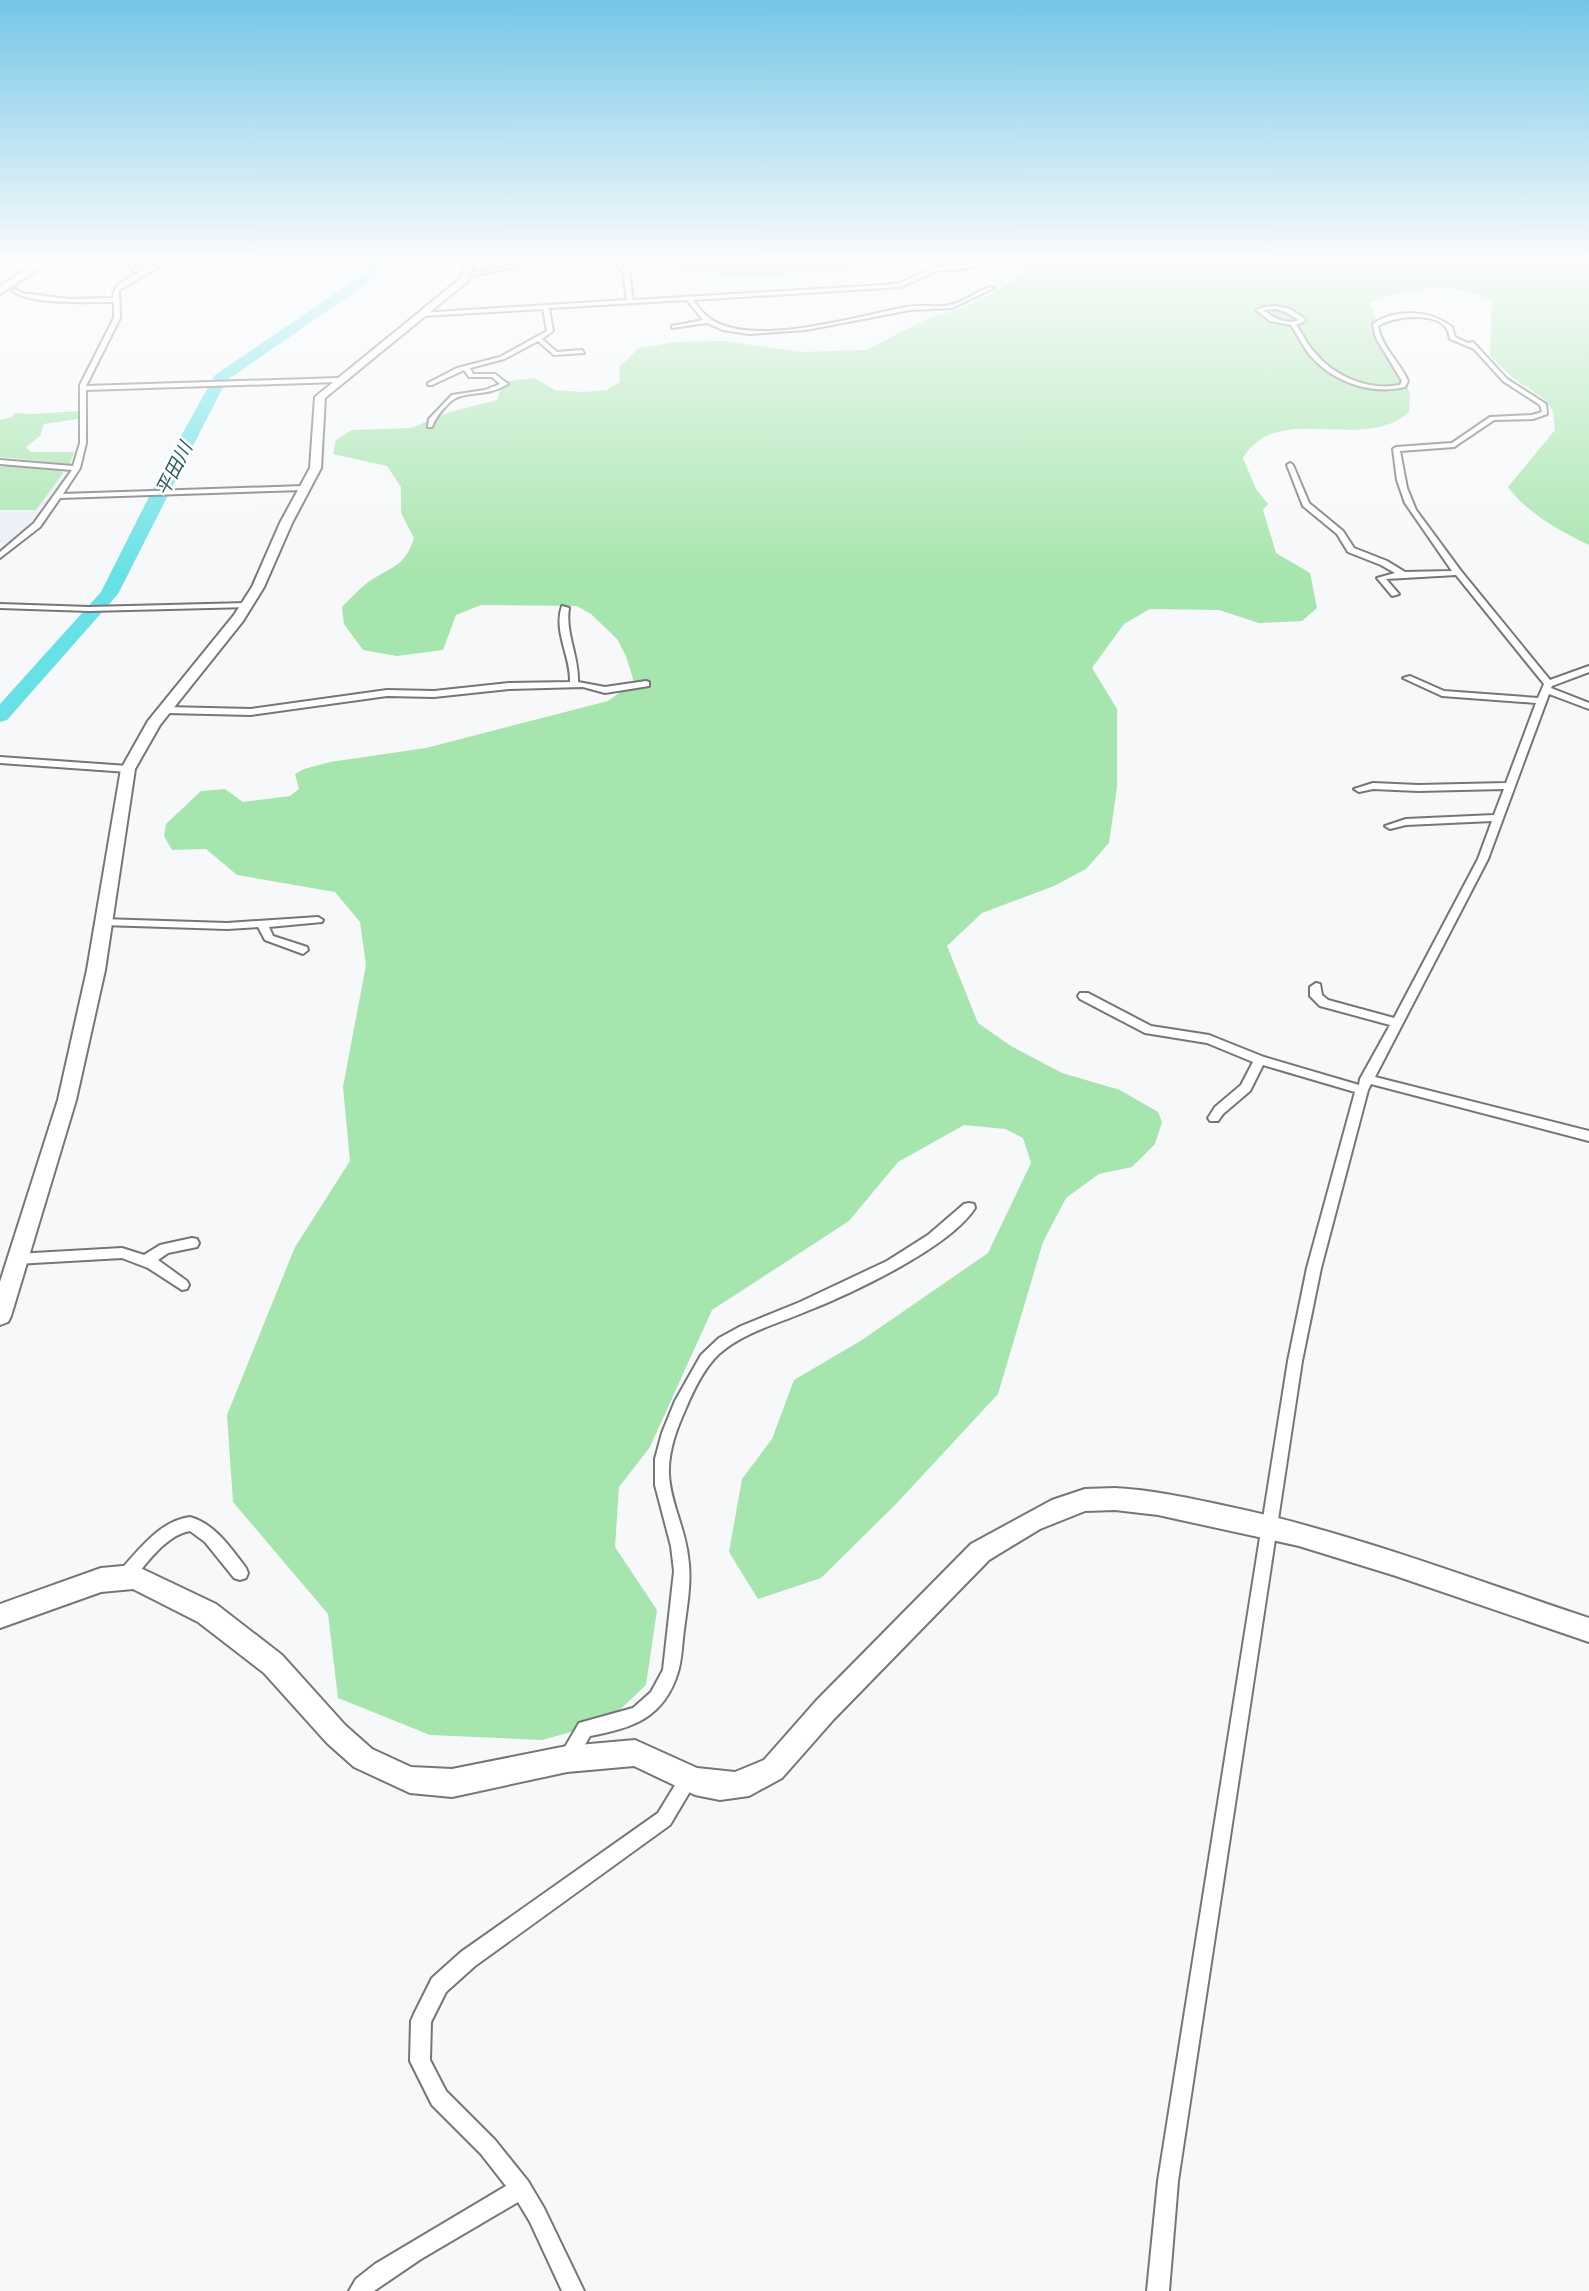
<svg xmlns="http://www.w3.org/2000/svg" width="1589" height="2291" viewBox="0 0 1589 2291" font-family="'Roboto Condensed','Noto Sans JP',sans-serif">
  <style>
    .built { fill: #eaeef7 }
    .green { fill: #a6e5ad }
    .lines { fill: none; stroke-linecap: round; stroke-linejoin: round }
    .river { fill: #67e1e6; fill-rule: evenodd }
    .street-casing { stroke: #757677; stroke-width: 4 }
    .secondary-casing { stroke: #757677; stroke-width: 4 }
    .highway-casing { stroke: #757677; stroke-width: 4 }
    .street { fill: #fff; fill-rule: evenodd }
    .secondary { fill: #fff; fill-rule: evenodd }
    .highway { fill: #fff; fill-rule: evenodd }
    .labels { text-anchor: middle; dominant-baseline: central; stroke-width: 5; stroke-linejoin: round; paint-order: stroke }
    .far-water-label { font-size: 19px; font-style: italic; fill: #265b5d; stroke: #fff }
  </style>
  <rect width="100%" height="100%" fill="#f7f8fa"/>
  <path class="built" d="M 9,463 L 70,470 L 20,538 L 14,542 L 4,544 L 0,543 L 0,464 Z"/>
  <g class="green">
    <path d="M 670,257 L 922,257 C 845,270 754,286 677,269 Z"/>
    <path d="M 1039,257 L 1589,257 L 1589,545 C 1561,532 1526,512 1508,487 L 1555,430 L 1553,411 L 1546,400 L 1513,378 L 1490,356 L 1492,301 C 1457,280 1404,288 1369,303 L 1410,393 L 1409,412 C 1363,454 1277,400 1243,458 L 1256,489 L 1268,504 L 1263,510 L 1276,553 L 1310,573 L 1317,608 L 1302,621 L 1259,623 L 1219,610 L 1150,609 L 1124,624 L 1092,668 L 1117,709 L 1117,787 L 1109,843 L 1086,869 L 1054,886 L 982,913 L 947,946 L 978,1023 L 1011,1046 L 1062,1073 L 1120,1090 L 1158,1112 L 1162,1122 L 1155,1144 L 1132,1167 L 1099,1174 L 1066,1198 L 1043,1242 L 998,1394 L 897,1503 L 821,1578 L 758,1599 L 729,1552 L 742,1479 L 772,1439 L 794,1380 L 862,1340 L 988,1253 L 1031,1163 L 1023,1138 L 1005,1129 L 964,1125 L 898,1162 L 849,1221 L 712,1310 L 650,1447 L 619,1487 L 615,1547 L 657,1610 L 646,1685 L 607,1722 L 542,1740 L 430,1735 L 338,1698 L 328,1614 L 233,1502 L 227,1415 L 295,1247 L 350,1161 L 343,1087 L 366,965 L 360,922 L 335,892 L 237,875 L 206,849 L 172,850 L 164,836 L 166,824 L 201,791 L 225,789 L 243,802 L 290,796 L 299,789 L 295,774 L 304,769 L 330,762 L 426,748 L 608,701 L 634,682 L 626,656 L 617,639 L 591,614 L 577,606 L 481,605 L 456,615 L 443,650 L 397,656 L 363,650 L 344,624 L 342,607 C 350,599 358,590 367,583 C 390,566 404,569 414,538 L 401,513 L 401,487 L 387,466 L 333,454 L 336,440 L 352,430 L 411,428 L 450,412 L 497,400 L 503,382 L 534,378 L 555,390 L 584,392 L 607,390 L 620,382 L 619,367 L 639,348 L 676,342 L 723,341 L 801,352 L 866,350 L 929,318 L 968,306 L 1005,286 Z"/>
    <path d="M 79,411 L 78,419 L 44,424 L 40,436 L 26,447 L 31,452 L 74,452 L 70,464 L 0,457 L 0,420 L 12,417 L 14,413 L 35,414 Z"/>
    <path d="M 10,466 L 61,471 L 63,473 L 36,510 L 0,510 L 0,467 Z"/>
  </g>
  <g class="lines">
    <path class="river" d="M 374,257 L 386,257 L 376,277 L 226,381 L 118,594 L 7,720 L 0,722 L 0,704 L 101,592 L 168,459 L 215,375 L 367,272 Z"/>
    <g class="street-casing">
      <g id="street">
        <path d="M 123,257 C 131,257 134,261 136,269 L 143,271 L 155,265 L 161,257 L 166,257 L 159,267 L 119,290 L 120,318 L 86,386 L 338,378 L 341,380 L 338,382 L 86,390 L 86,443 L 80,468 L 63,494 L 303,486 L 307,488 L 303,490 L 60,498 L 40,527 L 0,558 L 0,552 L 34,523 L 72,470 L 0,464 L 0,460 L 73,466 L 80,443 L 80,385 L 114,318 L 114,302 C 92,302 29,305 13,291 L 16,289 L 22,293 L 69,299 L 113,298 C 113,283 127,280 139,273 L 132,271 L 129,263 Z"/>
        <path d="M 560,257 L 570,257 L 468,276 L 465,274 Z"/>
        <path d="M 613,257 L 617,257 L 629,273 L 633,300 L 885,285 L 900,283 L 936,267 L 964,265 L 998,257 L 1006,257 L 964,269 L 937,271 L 901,287 L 693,300 C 702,313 710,321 725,326 C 772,342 858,316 907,307 C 921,304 936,308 950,305 C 964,302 976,292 989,287 L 994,288 L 952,308 L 910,310 L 806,330 L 749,334 L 723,330 L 707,323 L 672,328 L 672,326 L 703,320 L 687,300 L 549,308 L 553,331 L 542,339 L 557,352 L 582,350 L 584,353 L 554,355 L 538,341 L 504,359 L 470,368 L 473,374 L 495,374 L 508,384 C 488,396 476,391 458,397 C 448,401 435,418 432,427 L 428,427 L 429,419 L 452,395 L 485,390 L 500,384 L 492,377 L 469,377 L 464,370 L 432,385 L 428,385 L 428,383 L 457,368 L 500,357 L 547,331 L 543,309 L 421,316 L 419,313 L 627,300 L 623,273 Z"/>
        <path d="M 1276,306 L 1290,309 L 1305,319 L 1305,321 L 1296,325 C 1303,334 1307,345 1315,353 C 1335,377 1369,391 1400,385 L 1402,381 L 1376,338 L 1373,324 C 1396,308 1430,310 1452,327 L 1455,337 L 1468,343 L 1473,342 L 1507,379 L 1546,404 L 1547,414 L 1533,419 L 1494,420 L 1454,447 L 1400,451 L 1407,488 L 1416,510 L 1461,571 L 1550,680 L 1589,666 L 1589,672 L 1552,686 L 1551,688 L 1589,703 L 1589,709 L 1549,694 L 1488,859 L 1375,1077 L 1589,1131 L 1589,1141 L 1371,1084 L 1368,1090 L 1321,1268 L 1302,1361 L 1178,2181 L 1169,2291 L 1147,2291 L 1158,2181 L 1288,1361 L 1307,1268 L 1355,1092 L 1263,1065 L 1250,1091 L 1223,1114 L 1218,1121 L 1210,1121 L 1208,1118 L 1215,1107 L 1241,1085 L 1253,1062 L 1207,1043 L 1145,1033 L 1080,999 L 1078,996 L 1080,993 L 1088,993 L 1151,1026 L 1209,1035 L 1264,1057 L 1359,1085 L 1360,1079 L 1390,1025 L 1320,1006 L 1310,996 L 1310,987 L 1316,983 L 1320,984 L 1322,995 L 1328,1000 L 1394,1018 L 1478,859 L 1492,821 L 1406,825 L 1390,829 L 1385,826 L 1406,819 L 1494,815 L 1504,789 L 1418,791 L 1373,789 L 1359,792 L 1354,789 L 1373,783 L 1418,785 L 1506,783 L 1536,703 L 1442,696 L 1403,678 L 1410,676 L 1444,691 L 1538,698 L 1544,684 L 1456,575 L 1386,579 L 1399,594 L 1392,596 L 1377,578 L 1395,573 L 1381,565 L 1348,552 L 1337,534 L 1303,506 L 1287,465 L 1290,463 L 1293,465 L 1309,503 L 1343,531 L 1354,548 L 1387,561 L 1405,572 L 1452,571 L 1405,503 L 1397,480 L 1393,449 L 1396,447 L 1452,443 L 1490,417 L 1532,415 L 1542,412 L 1540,405 L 1503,381 L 1474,349 L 1450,339 C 1449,336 1449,332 1447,329 C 1436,311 1393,316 1378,326 C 1381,347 1400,362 1408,381 L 1405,387 C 1371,395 1332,382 1309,354 C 1302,345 1298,335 1291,325 L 1270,321 L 1256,310 L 1264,307 ZM 1276,309 L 1285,312 L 1299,320 C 1286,325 1274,318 1263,310 Z"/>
        <path d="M 247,603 L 251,605 L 250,607 L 89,611 L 0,608 L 0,604 L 89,607 Z"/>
        <path d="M 562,606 L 569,608 C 565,634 579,656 578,682 L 605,687 L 646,681 L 649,682 L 649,686 L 605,693 L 583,687 L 509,689 L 434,697 L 387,696 L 251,715 L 166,713 L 162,710 L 166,707 L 251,709 L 387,690 L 434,691 L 509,683 L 570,682 C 571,656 553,632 562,606 Z"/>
        <path d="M 0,757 L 128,766 L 133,769 L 128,772 L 0,763 Z"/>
        <path d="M 318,917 L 323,920 L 322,922 L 269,927 L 273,936 L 307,947 L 308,950 L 303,954 L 265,940 L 258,927 L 227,929 L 102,925 L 97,922 L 102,919 L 227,923 Z"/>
        <path d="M 969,1203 L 974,1204 L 975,1208 C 949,1249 846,1296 800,1314 C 773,1325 741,1334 719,1354 C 704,1368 694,1389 686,1408 C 677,1428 668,1451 669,1474 C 670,1502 685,1528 688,1556 C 692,1581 687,1606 684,1630 C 682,1644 682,1659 678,1672 C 664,1718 633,1728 590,1736 L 573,1765 L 567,1768 L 561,1765 L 558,1759 L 579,1723 L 633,1708 L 651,1692 L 663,1670 L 674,1571 L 671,1546 L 655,1485 L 655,1459 L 662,1433 L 675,1401 L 701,1355 L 719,1338 L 741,1326 L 800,1302 L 887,1261 L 928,1235 L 964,1204 Z"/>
        <path d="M 192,1238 L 197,1239 L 199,1243 L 197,1247 L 168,1253 L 158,1260 L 187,1281 L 189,1285 L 187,1289 L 182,1290 L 148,1268 L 122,1258 L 16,1264 L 11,1263 L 9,1259 L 11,1255 L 16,1254 L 122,1248 L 144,1255 L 160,1245 Z"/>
        <path d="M 190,1517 C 215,1524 230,1547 246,1568 L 248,1573 L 246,1578 L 240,1580 L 234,1578 L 205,1542 L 190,1531 C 165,1535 145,1566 130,1583 L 124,1586 L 118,1583 L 116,1578 L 118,1573 C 138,1551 159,1521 190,1517 Z"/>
        <path d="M 689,1769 L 695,1772 L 698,1778 L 670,1825 L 475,1966 L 446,1992 L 431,2022 L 430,2060 L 446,2091 L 495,2140 L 528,2181 L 544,2208 L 584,2291 L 562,2291 L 530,2222 L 518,2202 L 421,2259 L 374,2291 L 349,2291 L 356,2279 L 375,2264 L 506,2186 L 481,2154 L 432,2105 L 410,2061 L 411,2021 L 414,2014 L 432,1978 L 461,1952 L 658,1813 L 683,1772 Z"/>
      </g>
    </g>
    <g class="secondary-casing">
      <g id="secondary">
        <path d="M 467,257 L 475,257 L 468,281 L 325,398 L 321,468 L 292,523 L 264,587 L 243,621 L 160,725 L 135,769 L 105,970 L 76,1100 L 11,1316 L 8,1322 L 0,1325 L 0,1282 L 58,1100 L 87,970 L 121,769 L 148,721 L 234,615 L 252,587 L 280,523 L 310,468 L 315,397 L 461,278 Z"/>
        <path d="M 1115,1488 C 1152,1490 1189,1498 1226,1506 C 1350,1532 1469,1578 1589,1618 L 1589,1642 L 1396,1576 L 1299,1546 L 1158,1515 L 1115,1510 L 1085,1511 L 1040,1529 L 989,1560 L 834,1719 L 782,1778 L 749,1796 L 720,1800 L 695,1795 L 634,1766 L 567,1772 L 452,1797 L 410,1793 L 354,1767 L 327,1743 L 264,1673 L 198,1622 L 133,1589 L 101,1592 L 0,1628 L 0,1604 L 101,1568 L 134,1565 L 216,1604 L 282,1655 L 345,1725 L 372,1749 L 411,1767 L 452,1769 L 567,1746 L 635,1740 L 697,1768 L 735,1772 L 764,1760 L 816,1701 L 971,1544 L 1052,1500 L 1085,1489 Z"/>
      </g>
    </g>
    <g class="highway-casing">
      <path id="highway" d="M 45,257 L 57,257 L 0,294 L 0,286 Z"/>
    </g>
    <use href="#street" class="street"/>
    <use href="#secondary" class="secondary"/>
    <use href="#highway" class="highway"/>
  </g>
  <linearGradient id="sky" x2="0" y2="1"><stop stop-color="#74c6e7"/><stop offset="0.45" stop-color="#fbfcfd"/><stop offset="1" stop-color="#fbfcfd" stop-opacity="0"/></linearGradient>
  <rect width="1589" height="577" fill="url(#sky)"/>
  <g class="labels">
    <g class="far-water-label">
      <text transform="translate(174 469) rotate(-63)">平田川</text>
    </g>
  </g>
</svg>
